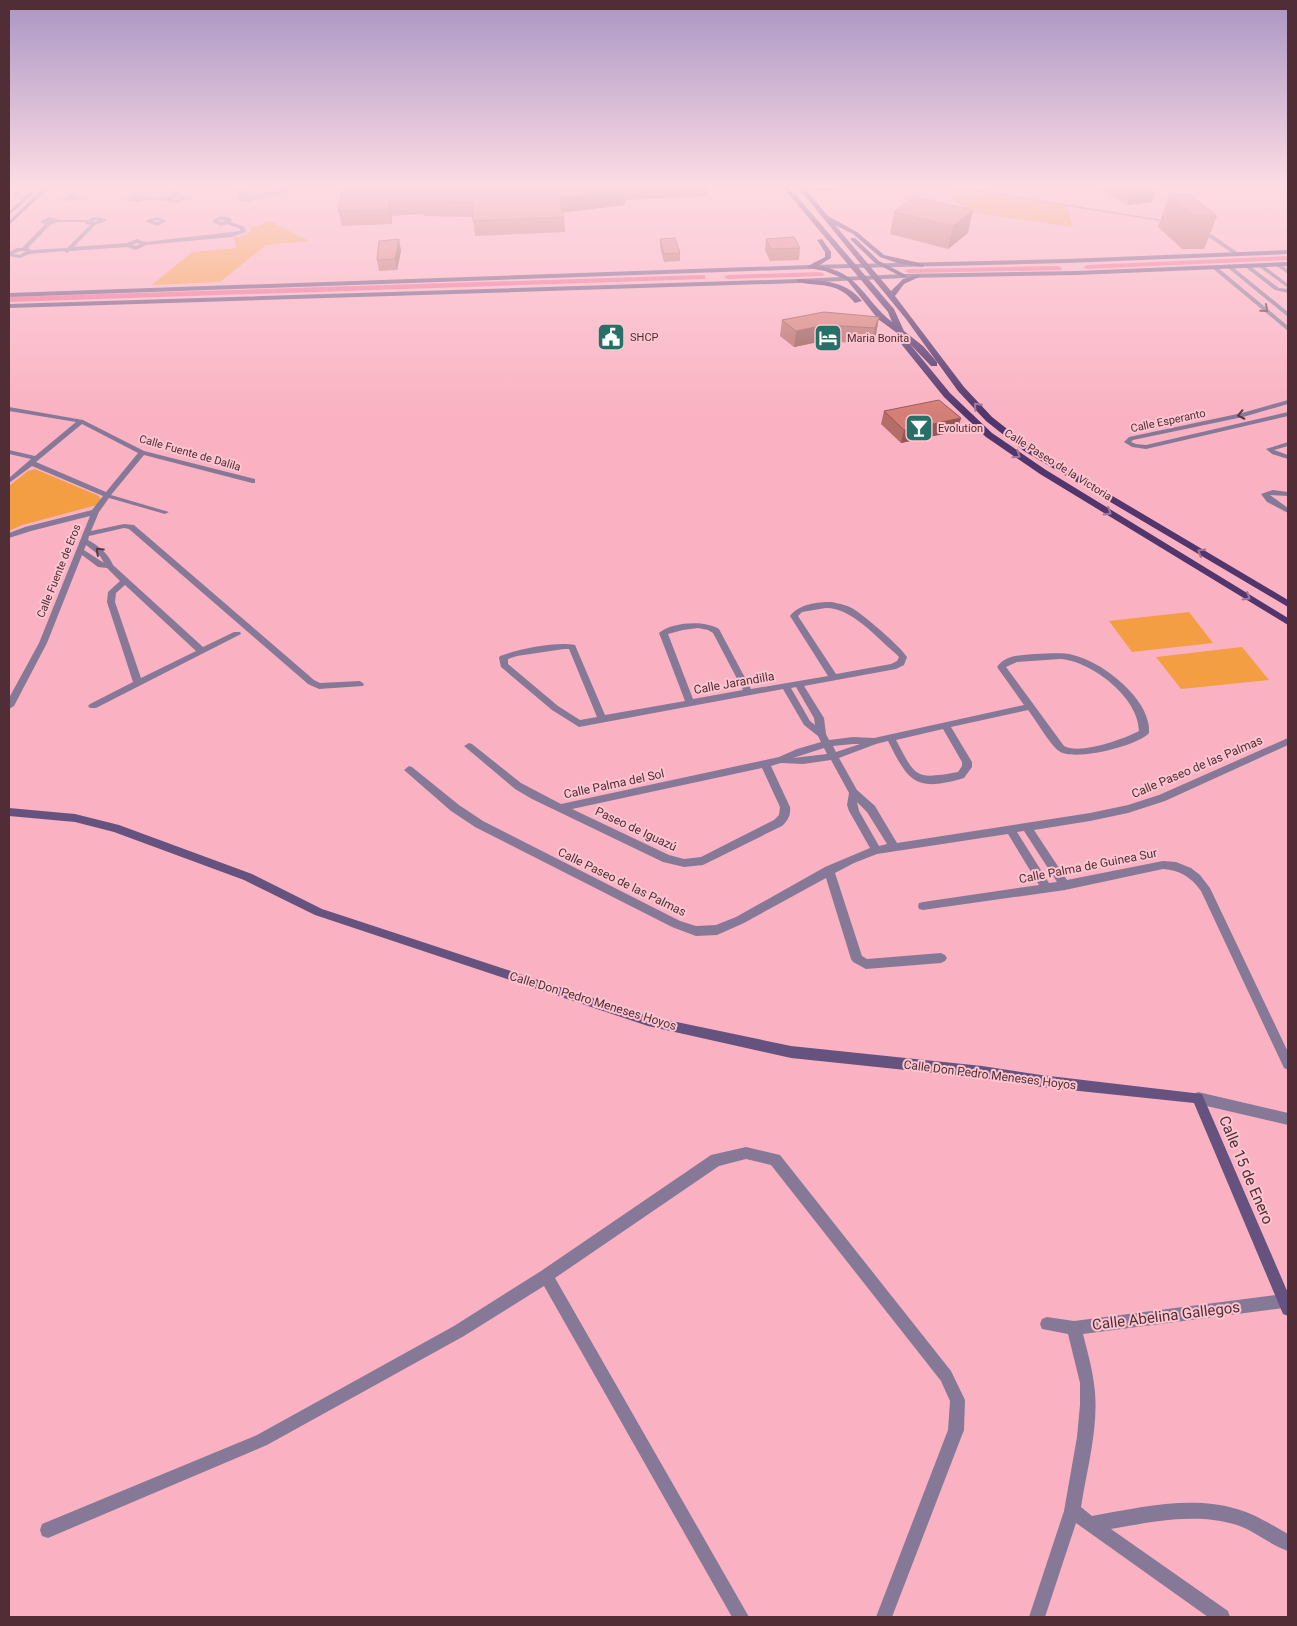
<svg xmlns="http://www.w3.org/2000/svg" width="1297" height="1626" viewBox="0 0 1297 1626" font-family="Roboto,sans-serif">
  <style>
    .green { fill: #f39e42 }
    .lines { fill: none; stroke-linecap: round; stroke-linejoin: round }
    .canal { fill: #ee688e; fill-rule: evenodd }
    .street { fill: #867998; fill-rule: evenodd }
    .secondary { fill: #66527f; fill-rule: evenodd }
    .primary { fill: #50366c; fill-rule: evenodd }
    .wall { fill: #b66c67 }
    .shaded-wall { fill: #945854 }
    .building { fill: #d47e78; stroke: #945854 }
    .oneway { stroke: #563640 }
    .oneway2 { stroke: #9d7699 }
    .labels { text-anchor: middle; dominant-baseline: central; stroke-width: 4; stroke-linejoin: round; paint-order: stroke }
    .far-poi-label { font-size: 11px; fill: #512e36; stroke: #fcc5d0; text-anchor: start }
    .far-street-label { font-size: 11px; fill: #512e36; stroke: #fcc5d0 }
    .street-label { font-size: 12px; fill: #512e36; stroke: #fcc5d0 }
    .near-street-label { font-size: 15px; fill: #512e36; stroke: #fcc5d0 }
  </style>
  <rect width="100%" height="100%" fill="#fab2c2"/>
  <g class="green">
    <path d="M 948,189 L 1067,206 L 1073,227 L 968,212 L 964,206 L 960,205 Z"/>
    <path d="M 270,221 L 309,241 L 266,245 L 220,282 L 152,285 L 192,252 L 237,248 L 233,237 L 240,237 L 251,231 L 250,228 Z"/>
    <path d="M 35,469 L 99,496 L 101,500 L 97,505 L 22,525 L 9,531 L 9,486 L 28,471 Z"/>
    <path d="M 1189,612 L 1213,643 L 1132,652 L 1109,621 Z"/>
    <path d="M 1242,647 L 1269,680 L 1181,689 L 1156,657 Z"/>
  </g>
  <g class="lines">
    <g class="canal">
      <path d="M 1288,256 L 1288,260 L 1087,269 L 1083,267 L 1087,265 Z"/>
      <path d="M 1058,266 L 1062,268 L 1061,270 L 909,273 L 905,271 L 909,269 Z"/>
      <path d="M 820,272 L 824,274 L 823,276 L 728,279 L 724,277 L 728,275 Z"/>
      <path d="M 702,275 L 705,275 L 705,279 L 9,302 L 9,297 Z"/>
    </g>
    <g class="street">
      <path d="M 164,185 L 169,185 L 177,195 L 182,195 L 186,199 L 176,203 C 166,201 157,199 147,200 C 138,200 136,204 127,200 L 135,195 C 147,198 161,199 173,196 ZM 179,198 L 180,199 L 176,200 L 171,199 Z"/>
      <path d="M 230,185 L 235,185 C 252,201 257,195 277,190 L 276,188 L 282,185 L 294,188 C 282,196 263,195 248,202 L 238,200 L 238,198 L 242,196 Z"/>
      <path d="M 905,185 L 953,186 L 1175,222 L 1173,223 L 953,188 L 930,187 L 802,191 L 800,190 L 802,189 Z"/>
      <path d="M 73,194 L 83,197 L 74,201 L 62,200 Z"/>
      <path d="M 49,217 L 61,220 L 88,220 L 94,217 L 106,219 L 106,221 L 95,225 L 74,247 L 127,243 L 137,239 L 145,242 L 240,231 L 240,229 L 227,224 L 222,226 L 212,222 C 217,216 224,215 232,219 L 231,222 L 245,227 L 246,232 L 231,237 L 146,245 L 136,250 L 127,247 L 70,251 L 67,253 L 64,251 L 29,254 L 20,258 L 9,256 L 9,252 L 17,248 L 22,248 L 45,224 L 41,223 L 41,221 ZM 95,220 L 99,221 L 92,222 ZM 219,220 L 227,221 L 222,222 L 218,221 ZM 58,222 L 85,222 L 85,224 L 90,225 L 67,248 L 31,250 L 28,248 L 50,225 ZM 137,243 L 140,244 L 136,246 L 132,245 ZM 20,251 L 26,251 L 20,255 L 13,254 Z"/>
      <path d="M 158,217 L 167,221 L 158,226 L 146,222 L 148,219 ZM 158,220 L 161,221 L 157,222 L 152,221 Z"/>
      <path d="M 1196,227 L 1214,236 L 1240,254 L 1235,255 L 1210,238 L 1194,230 Z"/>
      <path d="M 1246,263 L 1279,288 L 1288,289 L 1288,293 L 1275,290 L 1244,266 L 1243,265 Z"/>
      <path d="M 1260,263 L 1288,284 L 1288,288 L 1258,266 L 1257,265 Z"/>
      <path d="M 1275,263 L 1279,263 L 1288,270 L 1288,274 L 1275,265 Z"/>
      <path d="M 1229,264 L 1288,312 L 1288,317 L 1227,267 L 1227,265 Z"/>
      <path d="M 1212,266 L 1216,266 L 1288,326 L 1288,331 L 1212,268 Z"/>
      <path d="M 1288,400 L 1288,404 L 1243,417 L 1133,440 L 1131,442 L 1136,444 L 1146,445 L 1288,412 L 1288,416 L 1146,449 L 1132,447 L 1124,442 L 1129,437 L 1242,413 Z"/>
      <path d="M 9,407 L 83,420 L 144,451 L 255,479 L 255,483 L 252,483 L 144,455 L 111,495 L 169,512 L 165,514 L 109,498 L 99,512 L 91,531 L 124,524 L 134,525 L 314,680 L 320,683 L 360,681 L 364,684 L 363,686 L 319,689 L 308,684 L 129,529 L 124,528 L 89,536 L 88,540 C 99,546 108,553 113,565 L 203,647 L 234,632 L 240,632 L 241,634 L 96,708 L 90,708 L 88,706 L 90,704 L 133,682 L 107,602 L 108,592 L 120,581 L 107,568 L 98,567 L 82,555 L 47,643 L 14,706 L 9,709 L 9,698 L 39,643 L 90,516 L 31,531 L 9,538 L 9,533 L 25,527 L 92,510 L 103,496 L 32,466 L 9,483 L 9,478 L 31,459 L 9,454 L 9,450 L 35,456 L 76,422 L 9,411 ZM 82,424 L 138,453 L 106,492 L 36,462 ZM 86,545 L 100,556 L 104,563 L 84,550 ZM 125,585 L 196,651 L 141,678 L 115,602 L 116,593 Z"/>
      <path d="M 1288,442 L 1288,446 L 1274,450 L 1288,455 L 1288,459 L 1272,454 L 1266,449 Z"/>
      <path d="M 1273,490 L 1288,492 L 1288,496 L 1270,495 L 1288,508 L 1288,513 L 1267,502 L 1261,494 Z"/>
      <path d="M 832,602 C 840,604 848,605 855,610 C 868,619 898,644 907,657 L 904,665 L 896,669 L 804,686 L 824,718 L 826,734 L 829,740 L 853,737 L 874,738 L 1024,705 L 997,667 C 1005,655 1022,655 1035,654 C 1048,654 1061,652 1073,655 C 1100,661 1142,693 1148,722 C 1149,725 1149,729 1149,733 C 1138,746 1073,762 1059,751 C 1050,745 1036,720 1028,710 L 951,727 L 972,762 L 972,767 L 964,778 C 916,792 909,783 888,741 L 876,744 L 839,758 L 857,790 L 875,806 L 897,843 L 1090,813 L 1128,805 L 1159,795 L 1288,738 L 1288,745 L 1165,801 L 1128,813 L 1090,821 L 1034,830 L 1067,880 L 1163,861 L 1176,862 L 1191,868 L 1200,875 L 1210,888 L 1288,1052 L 1288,1070 L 1284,1068 L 1201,891 C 1191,877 1180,870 1163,869 L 1065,890 L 923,910 L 919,909 L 918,906 L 919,903 L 923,902 L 1039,885 L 1008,834 L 877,854 L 854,863 L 835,873 L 862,956 L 867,959 L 941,953 L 945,955 L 947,958 L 945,961 L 941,963 L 866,969 L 853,962 L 851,959 L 826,878 L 744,923 L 717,935 L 696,936 L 672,927 L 475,827 L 451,811 L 404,770 L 409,766 L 412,767 L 459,805 L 483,821 L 680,921 L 696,926 L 716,925 L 736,917 L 825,867 L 870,848 L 849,811 L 847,805 L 849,793 L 831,760 L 803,764 L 781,763 L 771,766 L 790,807 C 791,815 788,820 782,826 L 703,865 L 684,867 L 663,862 L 532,799 L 515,789 L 464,746 L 469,743 L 472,744 L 521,783 L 561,804 L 779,757 L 797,749 L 821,742 L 818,736 L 804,725 L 783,689 L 579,727 L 552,710 L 501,667 L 499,658 L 500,656 C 518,649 557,641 575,645 L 605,715 L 685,701 L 659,633 C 672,622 704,620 719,629 L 751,689 L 828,676 L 790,616 C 799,604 817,602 832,602 ZM 826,608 C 852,608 876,637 895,653 L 899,657 L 897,661 L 891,664 L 836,674 L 798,616 L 802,612 ZM 698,628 L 708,630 L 713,633 L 743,690 L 693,699 L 668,634 L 683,630 ZM 564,649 L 569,649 L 597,717 L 580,720 L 558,706 L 508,664 L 508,659 L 517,656 ZM 1060,659 C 1092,661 1139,698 1139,731 C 1124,739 1080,755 1064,746 L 1006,667 L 1017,662 ZM 796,687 L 814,718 L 815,725 L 810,721 L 791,688 ZM 943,729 L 962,762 L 962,766 L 958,772 C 914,780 916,777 896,740 ZM 853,744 L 860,744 L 836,752 L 833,746 ZM 824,748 L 827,754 L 793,758 ZM 762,768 L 780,807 L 779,815 L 774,820 L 701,857 L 684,859 L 669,855 L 572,809 ZM 857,802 L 867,812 L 887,844 L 879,846 L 859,811 ZM 1024,831 L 1057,882 L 1049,883 L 1017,832 Z"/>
      <path d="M 1198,1092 L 1288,1113 L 1288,1125 L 1198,1104 L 1194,1102 L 1192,1098 L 1194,1094 Z"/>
      <path d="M 746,1147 L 780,1155 L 951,1371 L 965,1400 L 964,1430 L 892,1617 L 876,1617 L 948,1430 L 950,1401 L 941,1381 L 771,1165 L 746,1159 L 719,1166 L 555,1278 L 749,1617 L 732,1617 L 544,1286 L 464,1336 L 267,1445 L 48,1538 L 42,1536 L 40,1530 L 42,1524 L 257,1435 L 454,1326 L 541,1271 L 711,1155 Z"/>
      <path d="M 1284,1294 L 1288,1296 L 1288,1306 L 1284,1308 L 1083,1334 C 1087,1350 1092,1367 1094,1384 C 1100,1424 1087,1468 1081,1507 L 1092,1516 C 1138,1508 1190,1495 1237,1509 C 1255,1514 1272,1525 1288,1534 L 1288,1551 C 1270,1545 1255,1531 1237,1525 C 1196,1512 1151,1522 1111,1529 L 1228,1611 L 1230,1617 L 1208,1617 L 1076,1523 L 1045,1617 L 1029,1617 L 1064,1511 L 1077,1437 L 1080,1405 L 1080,1383 L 1068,1334 L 1042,1329 L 1040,1324 L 1042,1319 L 1047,1317 L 1074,1321 Z"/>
    </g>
    <g class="secondary">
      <path d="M 47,185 L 52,185 L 9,225 L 9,221 Z"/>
      <path d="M 30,192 L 34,193 L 9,215 L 9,212 Z"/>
      <path d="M 1288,250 L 1288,254 L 1067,263 L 810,269 L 9,297 L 9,293 L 810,265 L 1067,259 Z"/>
      <path d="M 1288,262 L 1288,266 L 1077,275 L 904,278 L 799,283 L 9,308 L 9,304 L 799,279 L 904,274 L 1077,271 Z"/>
      <path d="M 9,808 L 75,814 L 119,825 L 252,874 L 322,909 L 648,1016 L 791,1046 L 982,1066 L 1041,1075 L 1202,1094 L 1288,1293 L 1288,1316 L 1283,1314 L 1194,1103 L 1041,1087 L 982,1078 L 791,1058 L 648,1026 L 315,915 L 244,880 L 114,832 L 75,822 L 9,816 Z"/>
    </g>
    <g class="primary">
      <path d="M 781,185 L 787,185 L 894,309 L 904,331 L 923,346 L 937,362 L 937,366 L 931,366 L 909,343 L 950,393 L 992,433 L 1046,470 L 1288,618 L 1288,625 L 1040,474 L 986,437 L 944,397 L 902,345 L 897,333 L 878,319 L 847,280 L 825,271 L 808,268 L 808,266 L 825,257 L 825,252 L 817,240 L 822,239 L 831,252 L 831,258 L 818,266 C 859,271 864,300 892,322 L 888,312 Z"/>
      <path d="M 796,185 L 802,185 L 828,216 L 857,232 L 884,255 L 924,264 L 924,266 L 922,267 L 897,263 L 880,257 L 853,234 L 835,225 L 891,291 L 903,279 L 919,275 L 919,277 L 904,284 L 895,296 L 964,387 L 992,417 L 1030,447 L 1288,600 L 1288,607 L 1024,451 L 986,421 L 958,391 L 906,319 Z"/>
      <path d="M 851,238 L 855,238 L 879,261 L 906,275 L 906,277 L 902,277 L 875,263 L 851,240 Z"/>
      <path d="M 799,279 C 823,281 845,280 862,301 L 855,303 C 837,281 821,287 797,282 L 797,280 Z"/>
    </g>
  </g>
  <g class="wall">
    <path d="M 343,185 L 707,185 L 706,196 L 624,200 L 625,205 L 563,212 L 564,217 L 565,232 L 475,236 L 473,217 L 424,216 L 424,214 L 392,216 L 392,224 L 342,226 L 338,211 Z"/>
    <path d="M 994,185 L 1029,185 L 1026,190 Z"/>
    <path d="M 1103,185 L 1146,185 L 1152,202 L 1127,205 L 1101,190 Z"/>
    <path d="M 1169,195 L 1217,216 L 1204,249 L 1182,249 L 1158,227 Z"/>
    <path d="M 914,197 L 968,233 L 948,249 L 890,234 L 894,212 Z"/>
    <path d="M 660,239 L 680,253 L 680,261 L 664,262 L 660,247 Z"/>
    <path d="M 766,239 L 800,248 L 799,260 L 770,261 L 765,250 Z"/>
    <path d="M 401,251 L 397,270 L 379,271 L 377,260 Z"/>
    <path d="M 879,317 L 876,334 L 872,344 L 823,341 L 794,347 L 780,336 L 782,320 Z"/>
    <path d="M 884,411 L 961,418 L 957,431 L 901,443 L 881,424 Z"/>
  </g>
  <g class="shaded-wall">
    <path d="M 624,190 L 625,205 L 560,213 L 559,198 Z"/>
    <path d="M 1156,191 L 1152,202 L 1127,205 L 1131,194 Z"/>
    <path d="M 389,201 L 392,216 L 392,224 L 389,209 Z"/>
    <path d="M 973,210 L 968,233 L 948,249 L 953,226 Z"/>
    <path d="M 399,239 L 401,251 L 397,270 L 395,259 Z"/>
    <path d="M 879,317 L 876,334 L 872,344 L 875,328 Z"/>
    <path d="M 825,325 L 823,341 L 794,347 L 796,331 Z"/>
    <path d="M 961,418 L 957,431 L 901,443 L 904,430 Z"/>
  </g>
  <g class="building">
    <path d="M 343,185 L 623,185 L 624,190 L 559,198 L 564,217 L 473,221 L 472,202 L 422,201 L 422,200 L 389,201 L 389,209 L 338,211 Z"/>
    <path d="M 1115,185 L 1146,185 L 1156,191 L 1131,194 Z"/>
    <path d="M 1189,194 L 1217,216 L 1195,216 L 1169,195 Z"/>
    <path d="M 914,197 L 973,210 L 953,226 L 894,212 Z"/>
    <path d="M 794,237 L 800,248 L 771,249 L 766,239 Z"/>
    <path d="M 675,238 L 680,253 L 664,254 L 660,239 Z"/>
    <path d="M 399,239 L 395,259 L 377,260 L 379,241 Z"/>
    <path d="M 824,312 L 879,317 L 875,328 L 825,325 L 796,331 L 782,320 Z"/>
    <path d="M 939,400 L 961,418 L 904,430 L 884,411 Z"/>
  </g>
  <defs><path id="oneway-chevron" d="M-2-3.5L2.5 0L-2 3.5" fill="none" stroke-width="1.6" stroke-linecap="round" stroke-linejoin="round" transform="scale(1.25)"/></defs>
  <g class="oneway">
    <use href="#oneway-chevron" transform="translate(1265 309) rotate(40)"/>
    <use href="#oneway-chevron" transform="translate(1241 415) rotate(168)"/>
    <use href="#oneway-chevron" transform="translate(99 551) rotate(-137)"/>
  </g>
  <g class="oneway2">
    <use href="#oneway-chevron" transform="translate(977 406) rotate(-133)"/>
    <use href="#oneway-chevron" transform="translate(1017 455) rotate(33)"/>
    <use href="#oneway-chevron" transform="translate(1108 512) rotate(31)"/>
    <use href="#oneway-chevron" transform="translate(1201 552) rotate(-149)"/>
    <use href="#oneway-chevron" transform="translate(1247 597) rotate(31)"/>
  </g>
  <linearGradient id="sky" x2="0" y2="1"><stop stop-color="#aa96c4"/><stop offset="0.45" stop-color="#fddce4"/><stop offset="1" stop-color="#fddce4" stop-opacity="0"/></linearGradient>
  <rect width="1297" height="413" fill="url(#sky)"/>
  <defs>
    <g id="civic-square" transform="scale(1.4375)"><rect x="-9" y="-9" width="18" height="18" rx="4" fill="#276f67" stroke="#fcc5d0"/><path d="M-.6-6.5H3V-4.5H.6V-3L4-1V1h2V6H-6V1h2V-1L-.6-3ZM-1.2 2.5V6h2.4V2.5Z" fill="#fff"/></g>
    <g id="hotel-square" transform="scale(1.4375)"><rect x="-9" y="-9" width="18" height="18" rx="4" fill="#276f67" stroke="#fcc5d0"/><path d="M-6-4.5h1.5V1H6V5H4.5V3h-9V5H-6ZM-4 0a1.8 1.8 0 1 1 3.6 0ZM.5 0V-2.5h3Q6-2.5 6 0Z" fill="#fff"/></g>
    <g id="bar-square" transform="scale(1.4375)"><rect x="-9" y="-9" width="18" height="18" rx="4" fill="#276f67" stroke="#fcc5d0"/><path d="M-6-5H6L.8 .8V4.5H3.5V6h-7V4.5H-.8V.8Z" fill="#fff"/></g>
  </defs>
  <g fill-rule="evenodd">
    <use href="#civic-square" x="611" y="337"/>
    <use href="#hotel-square" x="828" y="338"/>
    <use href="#bar-square" x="919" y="428"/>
  </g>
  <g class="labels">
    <g class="far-poi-label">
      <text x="630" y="337">SHCP</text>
      <text x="847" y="338">Maria Bonita</text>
      <text x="938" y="428">Evolution</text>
    </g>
    <g class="far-street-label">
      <text transform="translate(1168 421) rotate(-12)">Calle Esperanto</text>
      <text transform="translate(190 453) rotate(16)">Calle Fuente de Dalila</text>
      <text transform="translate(1058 465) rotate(32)">Calle Paseo de la Victoria</text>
      <text transform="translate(59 571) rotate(-68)">Calle Fuente de Eros</text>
    </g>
    <g class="street-label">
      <text transform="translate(734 683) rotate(-10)">Calle Jarandilla</text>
      <text transform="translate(1197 767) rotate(-23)">Calle Paseo de las Palmas</text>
      <text transform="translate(614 784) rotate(-12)">Calle Palma del Sol</text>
      <text transform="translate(636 829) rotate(25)">Paseo de Iguazú</text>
      <text transform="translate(1088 866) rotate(-11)">Calle Palma de Guinea Sur</text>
      <text transform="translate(622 882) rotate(26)">Calle Paseo de las Palmas</text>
      <text transform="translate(593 1001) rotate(17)">Calle Don Pedro Meneses Hoyos</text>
      <text transform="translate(990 1075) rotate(7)">Calle Don Pedro Meneses Hoyos</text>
    </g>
    <g class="near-street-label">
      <text transform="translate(1246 1170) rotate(67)">Calle 15 de Enero</text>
      <text transform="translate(1166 1316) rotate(-7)">Calle Abelina Gallegos</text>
    </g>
  </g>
  <rect width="1297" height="1626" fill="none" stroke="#512e36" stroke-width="20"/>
</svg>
